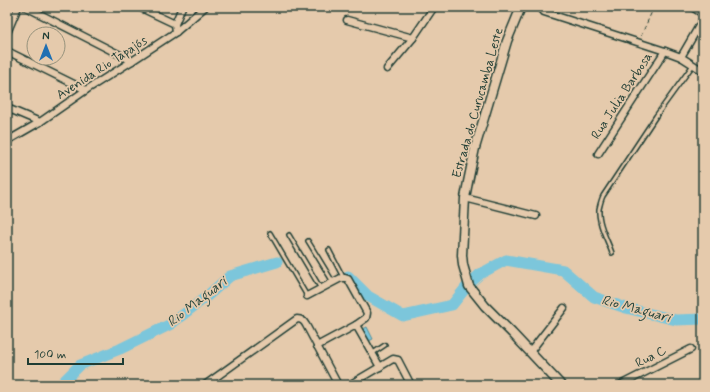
<svg xmlns="http://www.w3.org/2000/svg" width="710" height="392" viewBox="0 0 710 392" font-family="Mynerve,sans-serif">
  <style>
    .water { fill: #7bc6db; stroke: #568f98 }
    .lines { fill: none; stroke-linecap: round; stroke-linejoin: round }
    .river { stroke: #7bc6db; stroke-width: 11 }
    .service-casing { stroke: #1f3d34; stroke-width: 6 }
    .minor-casing { stroke: #1f3d34; stroke-width: 9 }
    .secondary-casing { stroke: #1f3d34; stroke-width: 11 }
    .path { stroke: #1f3d34; stroke-width: 1; stroke-dasharray: 4 3; stroke-linecap: butt }
    .service { stroke: #e5caac; stroke-width: 3 }
    .minor { stroke: #e5caac; stroke-width: 6 }
    .secondary { stroke: #e5caac; stroke-width: 8 }
    .labels { text-anchor: middle; dominant-baseline: central; stroke-width: 3.5; stroke-linejoin: round; paint-order: stroke }
    .street-label { font-size: 13px; fill: #1f3d34; stroke: #e5caac }
    .water-label { font-size: 14px; font-style: italic; fill: #24443c; stroke: #e5caac }
  </style>
  <rect width="100%" height="100%" fill="#e5caac"/>
  <filter id="ink" filterUnits="userSpaceOnUse"><feTurbulence type="fractalNoise" baseFrequency=".025" numOctaves="2"/><feDisplacementMap in="SourceGraphic" scale="8" xChannelSelector="R" yChannelSelector="G"/><feConvolveMatrix kernelMatrix="1 2 1 2 8 2 1 2 1" color-interpolation-filters="sRGB"/></filter>
  <g filter="url(#ink)">
    <path class="water" d="M 367,327 L 373,339 L 369,341 L 363,329 Z"/>
    <g class="lines">
      <g class="river">
        <path d="M 348,276 L 368,296 L 403,316 L 452,305 L 468,285 L 480,274 L 506,260 L 563,270 L 594,297 L 626,308 L 676,320 L 703,319"/>
        <path d="M 60,385 L 80,365 L 120,349 L 171,324 L 206,297 L 230,276 L 277,262"/>
      </g>
      <g class="service-casing">
        <g id="service">
          <path d="M 270,233 L 307,296"/>
          <path d="M 289,235 L 321,289"/>
          <path d="M 308,241 L 333,282"/>
          <path d="M 329,250 L 343,277"/>
          <path d="M 612,253 C 607,239 598,224 599,209 C 600,205 601,200 603,196 L 656,116 L 693,65"/>
          <path d="M 373,353 L 385,345"/>
        </g>
      </g>
      <g class="minor-casing">
        <g id="minor">
          <path d="M 26,7 L 132,61"/>
          <path d="M 139,7 L 175,24 L 176,32"/>
          <path d="M 540,7 L 544,12 L 665,51 L 681,57 L 703,71"/>
          <path d="M 692,7 L 703,14"/>
          <path d="M 347,20 L 413,38"/>
          <path d="M 175,24 L 182,7"/>
          <path d="M 7,33 L 18,7"/>
          <path d="M 7,51 L 86,90"/>
          <path d="M 681,57 L 703,19"/>
          <path d="M 387,69 L 413,38 L 434,7"/>
          <path d="M 7,108 L 40,122"/>
          <path d="M 7,141 L 40,122 L 86,90 L 132,61 L 176,32 L 205,7"/>
          <path d="M 598,154 L 665,51"/>
          <path d="M 465,198 L 536,216"/>
          <path d="M 307,296 L 341,278 L 345,278 L 348,279 L 367,313 L 366,318 L 356,325 L 317,346"/>
          <path d="M 356,325 L 380,367"/>
          <path d="M 530,352 L 564,308"/>
          <path d="M 205,385 L 297,319 C 302,319 304,321 306,325 L 338,385"/>
          <path d="M 349,385 L 393,359 L 398,360 L 411,385"/>
          <path d="M 620,385 L 691,349"/>
        </g>
      </g>
      <g class="secondary-casing">
        <path id="secondary" d="M 521,7 L 507,41 L 475,148 L 468,182 L 465,198 L 462,255 L 463,265 L 469,286 L 485,306 L 512,333 L 561,385"/>
      </g>
      <path class="path" d="M 641,36 L 654,7"/>
      <use href="#service" class="service"/>
      <use href="#minor" class="minor"/>
      <use href="#secondary" class="secondary"/>
    </g>
  </g>
  <g class="labels">
    <g class="street-label">
      <text transform="translate(102 68) rotate(-33)">Avenida Rio Tapajós</text>
      <text transform="translate(622 96) rotate(-57)">Rua Julia Barbosa</text>
      <text transform="translate(478 103) rotate(-74)">Estrada do Curucamba Leste</text>
      <text transform="translate(651 357) rotate(-27)">Rua C</text>
    </g>
    <g class="water-label">
      <text transform="translate(197 302) rotate(-38)">Rio Maguari</text>
      <text transform="translate(636 309) rotate(15)">Rio Maguari</text>
    </g>
  </g>
  <rect width="710" height="392" fill="none" stroke="#e5caac" stroke-width="24"/>
  <rect x="12" y="12" width="686" height="368" fill="none" stroke="#1f3d34" stroke-width="1.5" filter="url(#ink)"/>
  <g transform="translate(46 46)"><circle r="19" fill="#e5caac" stroke="#96927c"/>
  <path d="M0-3L7 15L0 10L-7 15Z" fill="#1f6fb2"/>
  <text y="-6" font-size="11" font-weight="bold" text-anchor="middle" fill="#1f3d34">N</text>
  </g>
  <path d="M28 358v6h95v-6" fill="none" stroke="#1f3d34" stroke-width="2"/>
  <text x="34" y="358" font-size="12" fill="#1f3d34" stroke="#e5caac" stroke-width="3" paint-order="stroke">100 m</text>
</svg>
